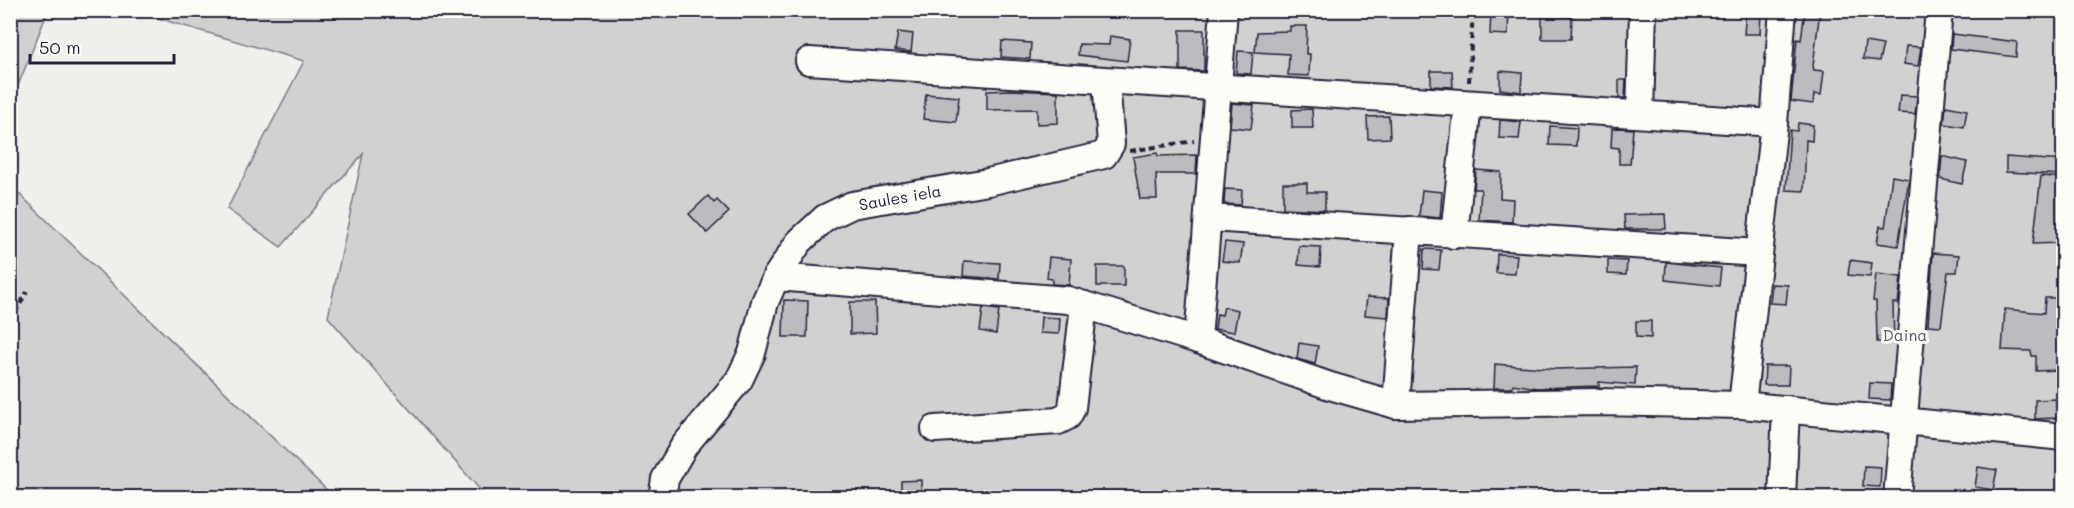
<svg xmlns="http://www.w3.org/2000/svg" width="2074" height="508" viewBox="0 0 2074 508" font-family="Mali,sans-serif">
  <style>
    .green { fill: #d2d1d1; stroke: #7a7a86; stroke-width: 1.5 }
    .building { fill: #bcbcc0; stroke: #22223b; stroke-width: 1.5 }
    .lines { fill: none; stroke-linecap: round; stroke-linejoin: round }
    .minor-casing { stroke: #22223b; stroke-width: 30 }
    .path { stroke: #22223b; stroke-width: 4; stroke-dasharray: 6 4.5; stroke-linecap: butt }
    .minor { stroke: #fdfcf7; stroke-width: 26 }
    .labels { text-anchor: middle; dominant-baseline: central; stroke-width: 6; stroke-linejoin: round; paint-order: stroke }
    .street-label { font-size: 16px; fill: #22223b; stroke: #fdfcf7 }
    .park-label { font-size: 16px; fill: #575768; stroke: #fdfcf7 }
  </style>
  <rect width="100%" height="100%" fill="#f0efec"/>
  <filter id="ink" filterUnits="userSpaceOnUse"><feTurbulence type="fractalNoise" baseFrequency=".0167" numOctaves="2"/><feDisplacementMap in="SourceGraphic" scale="12" xChannelSelector="R" yChannelSelector="G"/><feConvolveMatrix kernelMatrix="1 2 1 2 8 2 1 2 1" color-interpolation-filters="sRGB"/></filter>
  <g filter="url(#ink)">
    <g class="green">
      <path d="M 11,10 L 48,11 L 11,103 L 10,11 Z"/>
      <path d="M 133,11 L 2063,11 L 2063,497 L 476,497 L 482,492 L 328,317 L 363,154 L 281,247 L 227,209 L 304,61 Z"/>
      <path d="M 11,186 L 334,497 L 11,497 Z"/>
    </g>
    <g class="building">
      <path d="M 1491,10 L 1509,10 L 1508,35 L 1490,34 Z"/>
      <path d="M 1746,10 L 1761,10 L 1760,34 L 1744,34 Z"/>
      <path d="M 1805,10 L 1820,10 L 1813,66 L 1814,70 L 1824,71 L 1821,95 L 1814,94 L 1813,104 L 1791,101 L 1797,39 L 1801,40 Z"/>
      <path d="M 1542,16 L 1572,17 L 1571,39 L 1542,39 Z"/>
      <path d="M 1290,26 L 1307,26 L 1306,54 L 1310,54 L 1309,76 L 1288,75 L 1289,54 L 1255,52 L 1257,32 L 1290,31 Z"/>
      <path d="M 1180,30 L 1204,30 L 1204,71 L 1180,70 Z"/>
      <path d="M 898,32 L 913,34 L 911,52 L 895,50 Z"/>
      <path d="M 1952,34 L 2017,42 L 2016,57 L 1951,49 Z"/>
      <path d="M 1110,36 L 1130,39 L 1127,61 L 1078,55 L 1079,44 L 1109,45 Z"/>
      <path d="M 1002,41 L 1031,43 L 1030,59 L 1001,57 Z"/>
      <path d="M 1865,42 L 1883,45 L 1879,61 L 1863,59 Z"/>
      <path d="M 1906,46 L 1921,47 L 1918,66 L 1904,64 Z"/>
      <path d="M 1238,51 L 1253,52 L 1251,74 L 1236,73 Z"/>
      <path d="M 1431,71 L 1452,71 L 1453,87 L 1431,86 Z"/>
      <path d="M 1500,71 L 1522,73 L 1521,92 L 1500,89 Z"/>
      <path d="M 1619,80 L 1626,80 L 1625,98 L 1619,98 Z"/>
      <path d="M 1011,90 L 1058,92 L 1058,123 L 1037,124 L 1037,109 L 987,110 L 987,91 Z"/>
      <path d="M 926,94 L 959,97 L 956,122 L 923,119 Z"/>
      <path d="M 1900,95 L 1917,96 L 1915,114 L 1898,113 Z"/>
      <path d="M 1232,103 L 1254,105 L 1251,129 L 1230,127 Z"/>
      <path d="M 1946,106 L 1967,110 L 1964,127 L 1944,124 Z"/>
      <path d="M 1312,109 L 1313,128 L 1292,128 L 1292,110 Z"/>
      <path d="M 1389,116 L 1390,138 L 1368,139 L 1367,117 Z"/>
      <path d="M 1500,120 L 1521,122 L 1519,139 L 1499,138 Z"/>
      <path d="M 1798,123 L 1813,125 L 1812,141 L 1806,140 L 1804,191 L 1786,190 L 1790,130 L 1797,131 Z"/>
      <path d="M 1550,126 L 1577,128 L 1576,146 L 1549,145 Z"/>
      <path d="M 1619,128 L 1633,129 L 1630,164 L 1619,164 L 1619,148 L 1611,147 L 1612,129 Z"/>
      <path d="M 1157,153 L 1158,156 L 1197,155 L 1196,174 L 1156,174 L 1157,199 L 1140,199 L 1133,157 Z"/>
      <path d="M 1942,156 L 1967,162 L 1962,184 L 1940,179 Z"/>
      <path d="M 2006,157 L 2064,161 L 2064,175 L 2006,172 Z"/>
      <path d="M 1476,170 L 1501,172 L 1500,198 L 1513,199 L 1512,222 L 1479,220 L 1481,189 L 1474,189 Z"/>
      <path d="M 1892,176 L 1909,179 L 1898,246 L 1877,243 L 1880,226 L 1885,227 Z"/>
      <path d="M 2041,176 L 2064,178 L 2061,243 L 2033,244 Z"/>
      <path d="M 1283,183 L 1307,183 L 1307,192 L 1325,192 L 1325,210 L 1283,208 Z"/>
      <path d="M 1225,189 L 1242,190 L 1241,205 L 1224,204 Z"/>
      <path d="M 1422,190 L 1442,192 L 1440,218 L 1419,216 Z"/>
      <path d="M 708,196 L 714,203 L 717,200 L 729,212 L 707,233 L 689,214 Z"/>
      <path d="M 1665,214 L 1666,229 L 1625,229 L 1624,215 Z"/>
      <path d="M 1225,242 L 1243,244 L 1240,263 L 1222,261 Z"/>
      <path d="M 1299,246 L 1321,247 L 1320,267 L 1298,265 Z"/>
      <path d="M 1424,249 L 1441,250 L 1439,270 L 1423,269 Z"/>
      <path d="M 1933,253 L 1959,255 L 1957,272 L 1948,272 L 1941,326 L 1928,325 Z"/>
      <path d="M 1497,254 L 1517,255 L 1515,274 L 1496,273 Z"/>
      <path d="M 1049,257 L 1071,259 L 1069,285 L 1052,284 L 1052,279 L 1047,278 Z"/>
      <path d="M 1608,260 L 1627,261 L 1626,275 L 1608,274 Z"/>
      <path d="M 1850,260 L 1872,263 L 1870,277 L 1848,275 Z"/>
      <path d="M 964,261 L 1000,263 L 999,279 L 963,276 Z"/>
      <path d="M 1666,262 L 1721,268 L 1719,286 L 1665,280 Z"/>
      <rect x="1097" y="266" width="27" height="20"/>
      <path d="M 1876,274 L 1901,277 L 1898,304 L 1893,303 L 1894,342 L 1877,342 L 1876,301 L 1873,301 Z"/>
      <path d="M 1772,284 L 1788,285 L 1786,304 L 1770,303 Z"/>
      <path d="M 1367,297 L 1389,298 L 1388,317 L 1365,315 Z"/>
      <path d="M 2045,298 L 2064,298 L 2064,321 L 2057,321 L 2058,370 L 2036,371 L 2036,356 L 2032,356 L 2031,351 L 2002,350 L 2005,309 L 2044,313 Z"/>
      <path d="M 784,300 L 808,301 L 807,337 L 783,337 Z"/>
      <path d="M 850,302 L 875,302 L 876,333 L 850,334 Z"/>
      <path d="M 1224,307 L 1238,310 L 1234,332 L 1215,329 L 1217,314 L 1222,315 Z"/>
      <path d="M 983,308 L 999,310 L 996,334 L 980,331 Z"/>
      <path d="M 1041,317 L 1060,318 L 1059,334 L 1040,333 Z"/>
      <path d="M 1636,321 L 1651,321 L 1651,338 L 1636,337 Z"/>
      <path d="M 1299,343 L 1318,346 L 1315,364 L 1297,359 Z"/>
      <path d="M 1495,364 L 1555,369 L 1636,367 L 1635,385 L 1599,382 L 1599,386 L 1537,388 L 1513,384 L 1512,388 L 1494,388 Z"/>
      <path d="M 1765,366 L 1789,366 L 1788,385 L 1764,385 Z"/>
      <path d="M 1870,383 L 1891,384 L 1890,400 L 1869,399 Z"/>
      <path d="M 2056,399 L 2057,418 L 2035,419 L 2035,400 Z"/>
      <path d="M 1864,466 L 1881,467 L 1880,487 L 1863,486 Z"/>
      <path d="M 1978,467 L 1997,470 L 1993,490 L 1975,487 Z"/>
      <path d="M 921,480 L 921,498 L 901,498 L 901,481 Z"/>
    </g>
    <g class="lines">
      <g class="minor-casing">
        <g id="minor">
          <path d="M 809,61 L 1774,123"/>
          <path d="M 1640,114 L 1643,10"/>
          <path d="M 1209,218 L 1759,253"/>
          <path d="M 1454,235 L 1468,104"/>
          <path d="M 776,277 L 1068,300 L 1198,340 L 1224,10"/>
          <path d="M 1198,340 L 1330,386 L 1396,405 L 1599,402 L 1742,405 L 2064,437"/>
          <path d="M 1396,405 L 1409,230"/>
          <path d="M 1742,405 L 1774,123 L 1783,10"/>
          <path d="M 935,429 L 1058,421 L 1068,416 L 1072,408 L 1084,305"/>
          <path d="M 662,498 L 665,479 L 684,446 L 739,380 L 752,353 L 765,302 L 776,277 L 799,242 L 825,218 L 852,205 L 988,182 L 1104,155 L 1111,144 L 1106,81"/>
          <path d="M 1782,498 L 1786,409"/>
          <path d="M 1897,498 L 1939,10"/>
        </g>
      </g>
      <g class="path">
        <path d="M 1469,82 L 1473,10"/>
        <path d="M 1130,151 L 1194,141"/>
        <path d="M 10,322 L 27,292"/>
      </g>
      <use href="#minor" class="minor"/>
    </g>
  </g>
  <g class="labels">
    <g class="street-label">
      <text transform="translate(900 197) rotate(-10)">Saules iela</text>
    </g>
    <g class="park-label">
      <text x="1905" y="334">Daina</text>
    </g>
  </g>
  <rect width="2074" height="508" fill="none" stroke="#fdfcf7" stroke-width="36"/>
  <rect x="18" y="18" width="2038" height="472" fill="none" stroke="#22223b" stroke-width="2" filter="url(#ink)"/>
  <path d="M30 54v9h144v-9" fill="none" stroke="#22223b" stroke-width="3"/>
  <text x="39" y="54" font-size="18" fill="#22223b" stroke="#fdfcf7" stroke-width="4.5" paint-order="stroke">50 m</text>
</svg>
